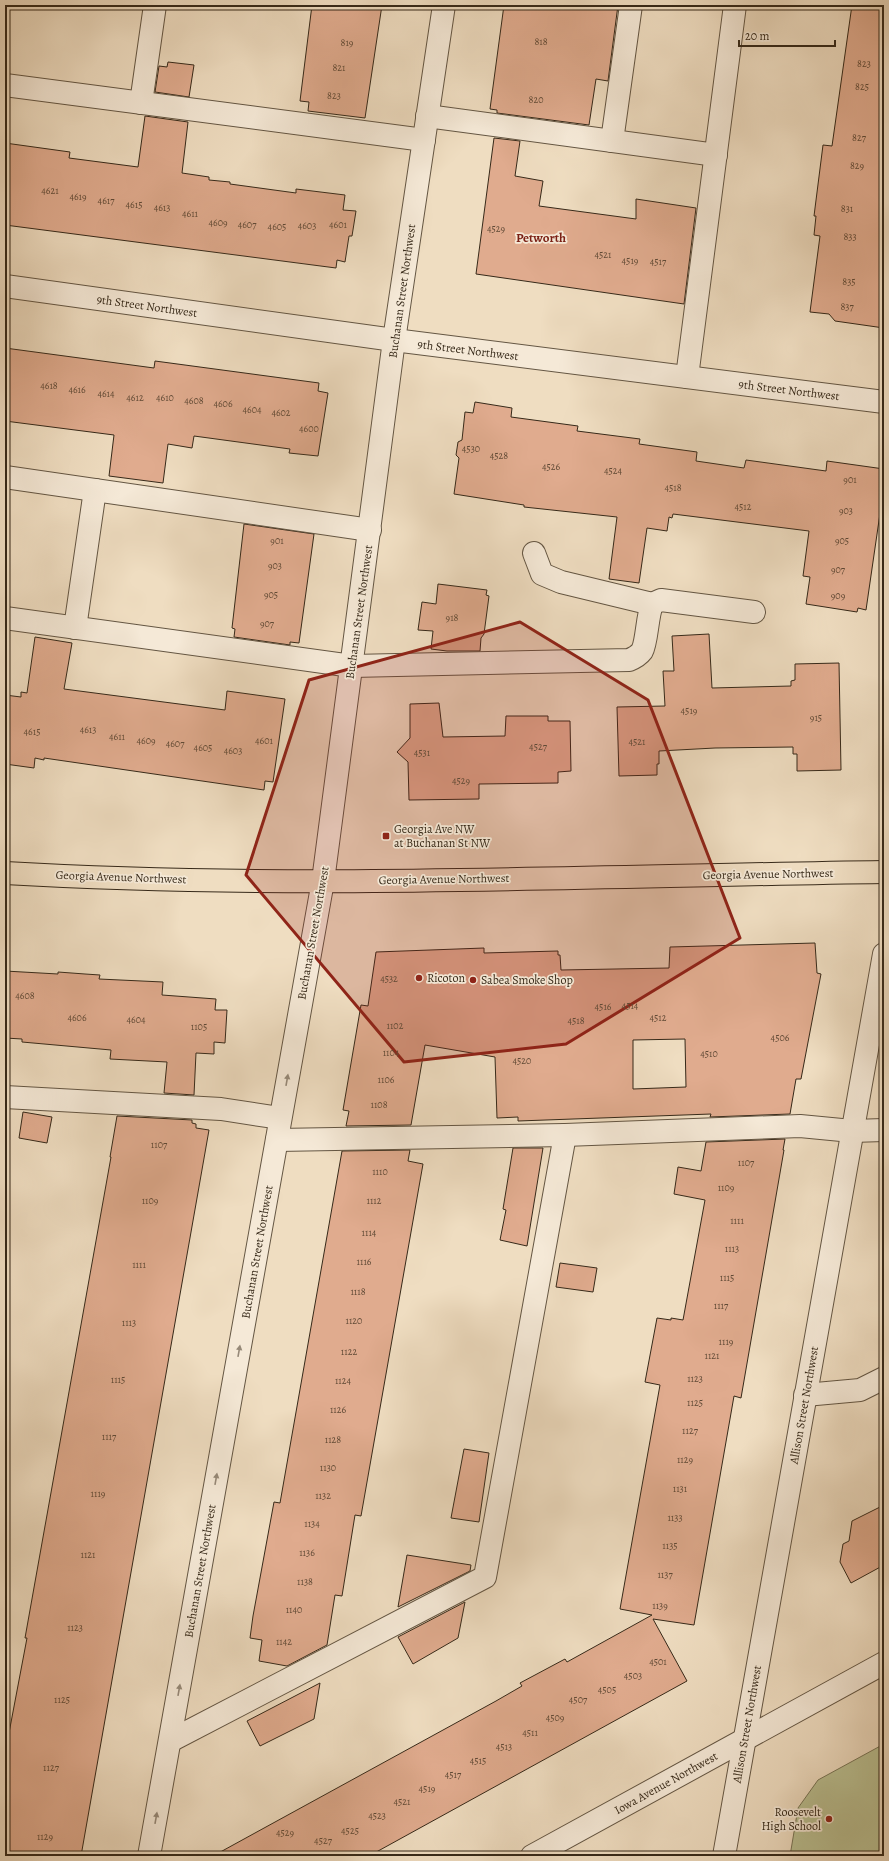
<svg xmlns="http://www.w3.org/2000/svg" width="889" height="1861" viewBox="0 0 889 1861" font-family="Alegreya,serif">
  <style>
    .green { fill: #bac092; stroke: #787456 }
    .building { fill: #e0ab8e; stroke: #362919; fill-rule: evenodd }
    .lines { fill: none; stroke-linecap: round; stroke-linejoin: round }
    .minor-casing { stroke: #645643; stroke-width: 24 }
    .highway-casing { stroke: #362919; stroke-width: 24 }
    .minor { stroke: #f5e9d7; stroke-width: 22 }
    .highway { stroke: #efddc1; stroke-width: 22 }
    .oneway { fill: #968978 }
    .marked { fill: #8f2418; fill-opacity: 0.2; stroke: #8f2418; stroke-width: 3; stroke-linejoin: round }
    .poi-dot { fill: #8f2418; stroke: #f5e9d7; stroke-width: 1.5 }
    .labels { text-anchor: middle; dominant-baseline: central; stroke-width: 3.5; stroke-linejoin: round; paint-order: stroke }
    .number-label { font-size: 10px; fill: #604a36 }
    .street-label { font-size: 12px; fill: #362919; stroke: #f5e9d7 }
    .poi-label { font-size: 12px; fill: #362919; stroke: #f5e9d7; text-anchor: start }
    .neighbourhood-label { font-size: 13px; font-weight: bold; fill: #7a1f14; stroke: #f5e9d7 }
  </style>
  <rect width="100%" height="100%" fill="#efddc1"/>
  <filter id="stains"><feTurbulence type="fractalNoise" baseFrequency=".005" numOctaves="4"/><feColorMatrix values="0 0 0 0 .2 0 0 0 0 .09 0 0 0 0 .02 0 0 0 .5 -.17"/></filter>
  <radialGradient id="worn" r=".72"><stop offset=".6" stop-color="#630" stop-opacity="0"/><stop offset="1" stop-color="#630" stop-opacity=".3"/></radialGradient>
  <path class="green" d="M 884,1744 L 884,1856 L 790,1856 L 798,1808 L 818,1780 Z"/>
  <g class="building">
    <path d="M 312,5 L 382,5 L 365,118 L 308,111 L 309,102 L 300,101 Z"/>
    <path d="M 504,5 L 618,5 L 608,81 L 596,79 L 589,125 L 497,113 L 497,110 L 490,109 Z"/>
    <path d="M 852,5 L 884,5 L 884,328 L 835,321 L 829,314 L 810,312 L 820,236 L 814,235 L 816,216 L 814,216 L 823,145 L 832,146 Z"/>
    <path d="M 168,62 L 194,65 L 189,97 L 155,92 L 159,66 L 167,67 Z"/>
    <path d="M 145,116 L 188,122 L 182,173 L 209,177 L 209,180 L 230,182 L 230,184 L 296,193 L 296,189 L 345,195 L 343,210 L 356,211 L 352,236 L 349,236 L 345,262 L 337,260 L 336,268 L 5,225 L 5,143 L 70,152 L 69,158 L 138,167 Z"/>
    <path d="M 494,138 L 520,141 L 515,176 L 543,181 L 539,206 L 636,219 L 636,199 L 696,208 L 684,304 L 476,274 Z"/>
    <path d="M 5,348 L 154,368 L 155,361 L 319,383 L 318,391 L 328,393 L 318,456 L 289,453 L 290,449 L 194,436 L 192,448 L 168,444 L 163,483 L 109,476 L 114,435 L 5,421 Z"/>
    <path d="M 475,402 L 512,408 L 511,417 L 578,426 L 577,431 L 640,439 L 639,444 L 697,452 L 696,461 L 744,468 L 746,460 L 826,471 L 827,461 L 884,469 L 884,486 L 866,610 L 858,608 L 857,612 L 806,604 L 810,577 L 803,576 L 809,531 L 673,514 L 672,518 L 669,517 L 667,531 L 647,528 L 639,583 L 609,579 L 617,517 L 524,507 L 524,505 L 454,494 L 459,458 L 456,455 L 458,442 L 462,440 L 465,412 L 473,413 Z"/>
    <path d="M 244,524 L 314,534 L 299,643 L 290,642 L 290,645 L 234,637 L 235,629 L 232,628 Z"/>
    <path d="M 438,584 L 487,590 L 486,595 L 489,596 L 484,634 L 481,638 L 480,651 L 447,651 L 431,649 L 433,631 L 418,630 L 422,602 L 436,604 Z"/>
    <path d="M 709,634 L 712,688 L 791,686 L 791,681 L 795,680 L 795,664 L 839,663 L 841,770 L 797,771 L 797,754 L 793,754 L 793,747 L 715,748 L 659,751 L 659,764 L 657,764 L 657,775 L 619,776 L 617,707 L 665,706 L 663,671 L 674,671 L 672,636 Z"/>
    <path d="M 35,637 L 72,643 L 64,689 L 225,710 L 227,691 L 285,699 L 273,782 L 265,781 L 264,790 L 44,758 L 44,760 L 35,758 L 34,768 L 5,764 L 5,695 L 21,697 L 21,692 L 27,693 Z"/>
    <path d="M 439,703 L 443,737 L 505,736 L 506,716 L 548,716 L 548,721 L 570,721 L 571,771 L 558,772 L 558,783 L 479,784 L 479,799 L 409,800 L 408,762 L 397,752 L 410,738 L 410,704 Z"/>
    <path d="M 815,943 L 817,973 L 821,974 L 801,1079 L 796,1079 L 790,1114 L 710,1117 L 711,1114 L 518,1121 L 518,1117 L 497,1118 L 495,1057 L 425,1045 L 411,1125 L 346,1126 L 349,1111 L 343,1110 L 361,1005 L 368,1006 L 376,952 L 484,948 L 484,953 L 558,951 L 558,955 L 560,955 L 561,970 L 669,968 L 670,947 ZM 685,1039 L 686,1087 L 633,1089 L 633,1040 Z"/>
    <path d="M 5,971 L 58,974 L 58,972 L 85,974 L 100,975 L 99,979 L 163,982 L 162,995 L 216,999 L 215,1010 L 227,1010 L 225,1043 L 214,1042 L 214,1054 L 196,1053 L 194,1095 L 164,1093 L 167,1062 L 110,1059 L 111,1050 L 22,1042 L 22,1039 L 5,1038 Z"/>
    <path d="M 23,1112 L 52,1117 L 47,1143 L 19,1138 Z"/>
    <path d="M 117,1116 L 192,1120 L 192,1123 L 196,1124 L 196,1128 L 209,1130 L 81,1856 L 34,1856 L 5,1851 L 5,1754 L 27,1638 L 25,1638 L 111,1157 L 110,1157 Z"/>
    <path d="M 785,1139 L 783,1150 L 784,1150 L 741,1398 L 734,1396 L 694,1625 L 653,1619 L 687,1681 L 369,1856 L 213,1856 L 496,1701 L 522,1686 L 520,1683 L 565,1659 L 567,1662 L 652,1615 L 620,1609 L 660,1385 L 645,1382 L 657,1318 L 671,1320 L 671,1318 L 683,1320 L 705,1200 L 674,1194 L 678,1167 L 701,1171 L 706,1142 Z"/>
    <path d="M 513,1148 L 543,1148 L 527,1246 L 500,1240 L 506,1210 L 503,1209 Z"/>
    <path d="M 410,1150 L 408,1161 L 423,1164 L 361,1516 L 355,1515 L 342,1596 L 335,1595 L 327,1645 L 287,1666 L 259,1661 L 262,1640 L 250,1638 L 253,1616 L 274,1502 L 280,1503 L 342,1151 Z"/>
    <path d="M 560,1263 L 597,1268 L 593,1292 L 556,1287 Z"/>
    <path d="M 464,1449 L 489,1453 L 479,1522 L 451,1518 Z"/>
    <path d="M 884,1505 L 884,1565 L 851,1583 L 840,1562 L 843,1544 L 849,1541 L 852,1521 Z"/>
    <path d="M 407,1555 L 471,1565 L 470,1571 L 398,1607 Z"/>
    <path d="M 465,1602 L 458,1638 L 413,1664 L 398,1637 Z"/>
    <path d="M 320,1683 L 314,1719 L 260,1746 L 247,1721 Z"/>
  </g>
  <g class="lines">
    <g class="minor-casing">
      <g id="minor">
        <path d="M 5,85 L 424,140"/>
        <path d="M 141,103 L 155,5"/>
        <path d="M 427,116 L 716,155"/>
        <path d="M 612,141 L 631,5"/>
        <path d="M 5,286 L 394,340 L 884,402"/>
        <path d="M 687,377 L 735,5"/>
        <path d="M 5,477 L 370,530"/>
        <path d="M 534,553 L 542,574 L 561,582 L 652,604"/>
        <path d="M 5,618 L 352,666 L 629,660 C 634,658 639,655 642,651 C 647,642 647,617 652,604 L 661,600 L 754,612"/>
        <path d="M 75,628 L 95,490"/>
        <path d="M 5,1097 L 221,1109 L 280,1118"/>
        <path d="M 277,1140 L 565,1135 L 800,1126 L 852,1131 L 884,1130"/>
        <path d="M 805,1395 L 860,1390 L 884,1378"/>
        <path d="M 170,1741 L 485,1577 L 565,1135"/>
        <path d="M 149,1856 L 323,881 L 394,340 L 444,5"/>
        <path d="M 532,1856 L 884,1663"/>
        <path d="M 724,1856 L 884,954"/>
      </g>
    </g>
    <g class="highway-casing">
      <path id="highway" d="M 5,873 C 297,890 591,876 884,872"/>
    </g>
    <use href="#minor" class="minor"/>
    <use href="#highway" class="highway"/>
  </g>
  <defs><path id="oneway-solid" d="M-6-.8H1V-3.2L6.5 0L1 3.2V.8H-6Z"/></defs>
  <g class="oneway">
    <use href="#oneway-solid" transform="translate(287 1080) rotate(-80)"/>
    <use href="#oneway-solid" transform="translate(239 1351) rotate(-80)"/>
    <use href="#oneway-solid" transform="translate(216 1479) rotate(-80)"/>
    <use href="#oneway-solid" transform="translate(179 1690) rotate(-80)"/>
    <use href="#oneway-solid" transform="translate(156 1818) rotate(-80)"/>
  </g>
  <path class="marked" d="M 520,622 L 648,700 L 740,938 L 566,1044 L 404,1062 L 246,875 L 309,680 Z"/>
  <g class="poi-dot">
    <rect x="382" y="832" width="8" height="8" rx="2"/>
    <circle cx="419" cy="978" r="4"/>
    <circle cx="473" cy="980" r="4"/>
    <circle cx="829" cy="1819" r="4"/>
  </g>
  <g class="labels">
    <g class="number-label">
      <text x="541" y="41">818</text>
      <text x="347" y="42">819</text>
      <text x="864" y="63">823</text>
      <text x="339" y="67">821</text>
      <text x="862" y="86">825</text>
      <text x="334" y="95">823</text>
      <text x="536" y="99">820</text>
      <text x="859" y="137">827</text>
      <text x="857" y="165">829</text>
      <text x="50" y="190">4621</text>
      <text x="78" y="196">4619</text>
      <text x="106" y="200">4617</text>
      <text x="134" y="204">4615</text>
      <text x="162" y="207">4613</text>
      <text x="847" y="208">831</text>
      <text x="190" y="213">4611</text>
      <text x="218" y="222">4609</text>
      <text x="247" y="224">4607</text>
      <text x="338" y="224">4601</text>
      <text x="307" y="225">4603</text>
      <text x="277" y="226">4605</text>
      <text x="496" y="228">4529</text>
      <text x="850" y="236">833</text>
      <text x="603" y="254">4521</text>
      <text x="630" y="260">4519</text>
      <text x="658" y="261">4517</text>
      <text x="849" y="281">835</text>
      <text x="847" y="306">837</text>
      <text x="49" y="385">4618</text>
      <text x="77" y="389">4616</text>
      <text x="106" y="393">4614</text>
      <text x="135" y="397">4612</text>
      <text x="165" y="397">4610</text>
      <text x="194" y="400">4608</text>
      <text x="223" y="403">4606</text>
      <text x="252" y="409">4604</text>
      <text x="281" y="412">4602</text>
      <text x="309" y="428">4600</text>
      <text x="471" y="448">4530</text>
      <text x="499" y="455">4528</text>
      <text x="551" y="466">4526</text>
      <text x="613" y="470">4524</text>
      <text x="850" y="479">901</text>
      <text x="673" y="487">4518</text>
      <text x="743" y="506">4512</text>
      <text x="846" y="510">903</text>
      <text x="277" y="540">901</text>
      <text x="842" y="540">905</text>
      <text x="275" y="565">903</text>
      <text x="838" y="569">907</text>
      <text x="271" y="594">905</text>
      <text x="838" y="595">909</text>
      <text x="452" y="617">918</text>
      <text x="267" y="623">907</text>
      <text x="689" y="710">4519</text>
      <text x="816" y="717">915</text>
      <text x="88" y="729">4613</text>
      <text x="32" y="731">4615</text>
      <text x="117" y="736">4611</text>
      <text x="146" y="740">4609</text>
      <text x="264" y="740">4601</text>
      <text x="637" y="741">4521</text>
      <text x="175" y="743">4607</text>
      <text x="538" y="746">4527</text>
      <text x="203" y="747">4605</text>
      <text x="233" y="750">4603</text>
      <text x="422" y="752">4531</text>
      <text x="461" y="780">4529</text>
      <text x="389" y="978">4532</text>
      <text x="25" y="995">4608</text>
      <text x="630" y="1005">4514</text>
      <text x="603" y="1006">4516</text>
      <text x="77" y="1017">4606</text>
      <text x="658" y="1017">4512</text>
      <text x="136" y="1019">4604</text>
      <text x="576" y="1020">4518</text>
      <text x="395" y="1025">1102</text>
      <text x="199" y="1026">1105</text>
      <text x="780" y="1037">4506</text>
      <text x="391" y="1052">1104</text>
      <text x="709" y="1053">4510</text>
      <text x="522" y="1060">4520</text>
      <text x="386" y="1079">1106</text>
      <text x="379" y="1104">1108</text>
      <text x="159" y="1144">1107</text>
      <text x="746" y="1162">1107</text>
      <text x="380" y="1171">1110</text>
      <text x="726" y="1187">1109</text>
      <text x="150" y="1200">1109</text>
      <text x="374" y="1200">1112</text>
      <text x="737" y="1220">1111</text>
      <text x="369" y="1232">1114</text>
      <text x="732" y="1248">1113</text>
      <text x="364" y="1261">1116</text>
      <text x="139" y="1264">1111</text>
      <text x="727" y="1277">1115</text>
      <text x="358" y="1291">1118</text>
      <text x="721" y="1305">1117</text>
      <text x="354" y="1320">1120</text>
      <text x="129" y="1322">1113</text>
      <text x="726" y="1341">1119</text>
      <text x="349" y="1351">1122</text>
      <text x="712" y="1355">1121</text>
      <text x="695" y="1378">1123</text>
      <text x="118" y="1379">1115</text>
      <text x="343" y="1380">1124</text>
      <text x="695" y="1402">1125</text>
      <text x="338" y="1409">1126</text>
      <text x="690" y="1430">1127</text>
      <text x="109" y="1436">1117</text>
      <text x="333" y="1439">1128</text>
      <text x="685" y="1459">1129</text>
      <text x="328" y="1467">1130</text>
      <text x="680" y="1488">1131</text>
      <text x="98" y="1493">1119</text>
      <text x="323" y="1495">1132</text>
      <text x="675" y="1517">1133</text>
      <text x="312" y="1523">1134</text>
      <text x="670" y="1545">1135</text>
      <text x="307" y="1552">1136</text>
      <text x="88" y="1554">1121</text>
      <text x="665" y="1574">1137</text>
      <text x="305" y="1581">1138</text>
      <text x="660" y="1605">1139</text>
      <text x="294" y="1609">1140</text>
      <text x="75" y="1627">1123</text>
      <text x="284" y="1641">1142</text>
      <text x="658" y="1661">4501</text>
      <text x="633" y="1675">4503</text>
      <text x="607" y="1689">4505</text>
      <text x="62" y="1699">1125</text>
      <text x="578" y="1699">4507</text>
      <text x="555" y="1717">4509</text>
      <text x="530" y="1732">4511</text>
      <text x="504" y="1746">4513</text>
      <text x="478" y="1760">4515</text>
      <text x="51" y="1767">1127</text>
      <text x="453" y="1774">4517</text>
      <text x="427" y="1788">4519</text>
      <text x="402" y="1801">4521</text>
      <text x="377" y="1815">4523</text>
      <text x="350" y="1830">4525</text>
      <text x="285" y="1832">4529</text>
      <text x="45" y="1836">1129</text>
      <text x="323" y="1840">4527</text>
    </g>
    <g class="street-label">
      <text transform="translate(402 291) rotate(-82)">Buchanan Street Northwest</text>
      <text transform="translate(147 306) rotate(8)">9th Street Northwest</text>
      <text transform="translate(468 350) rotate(7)">9th Street Northwest</text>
      <text transform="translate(789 390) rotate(7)">9th Street Northwest</text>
      <text transform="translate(359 612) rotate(-82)">Buchanan Street Northwest</text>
      <text transform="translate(768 874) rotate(-1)">Georgia Avenue Northwest</text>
      <text transform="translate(121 877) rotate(2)">Georgia Avenue Northwest</text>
      <text transform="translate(444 879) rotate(-1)">Georgia Avenue Northwest</text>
      <text transform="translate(313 933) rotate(-80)">Buchanan Street Northwest</text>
      <text transform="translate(257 1252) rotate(-80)">Buchanan Street Northwest</text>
      <text transform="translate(804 1405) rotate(-80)">Allison Street Northwest</text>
      <text transform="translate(200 1571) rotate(-80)">Buchanan Street Northwest</text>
      <text transform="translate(747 1724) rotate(-80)">Allison Street Northwest</text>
      <text transform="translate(666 1783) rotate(-29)">Iowa Avenue Northwest</text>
    </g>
    <g class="poi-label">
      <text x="394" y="829">Georgia Ave NW<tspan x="394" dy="14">at Buchanan St NW</tspan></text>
      <text x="427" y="978">Ricoton</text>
      <text x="481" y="980">Sabea Smoke Shop</text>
      <text x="821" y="1812" text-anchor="end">Roosevelt<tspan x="821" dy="14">High School</tspan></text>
    </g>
    <g class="neighbourhood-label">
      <text x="541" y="237">Petworth</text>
    </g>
  </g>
  <rect width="889" height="1861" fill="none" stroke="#efddc1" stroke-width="20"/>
  <rect x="6" y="6" width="877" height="1849" fill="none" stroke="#362919" stroke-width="2"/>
  <rect x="10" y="10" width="869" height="1841" fill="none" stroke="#362919"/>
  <path d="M739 40v6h96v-6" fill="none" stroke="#362919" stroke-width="2"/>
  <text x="745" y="40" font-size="12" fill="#362919" stroke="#f5e9d7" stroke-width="3" paint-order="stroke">20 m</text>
  <rect width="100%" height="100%" filter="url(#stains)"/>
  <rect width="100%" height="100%" fill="url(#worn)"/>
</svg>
